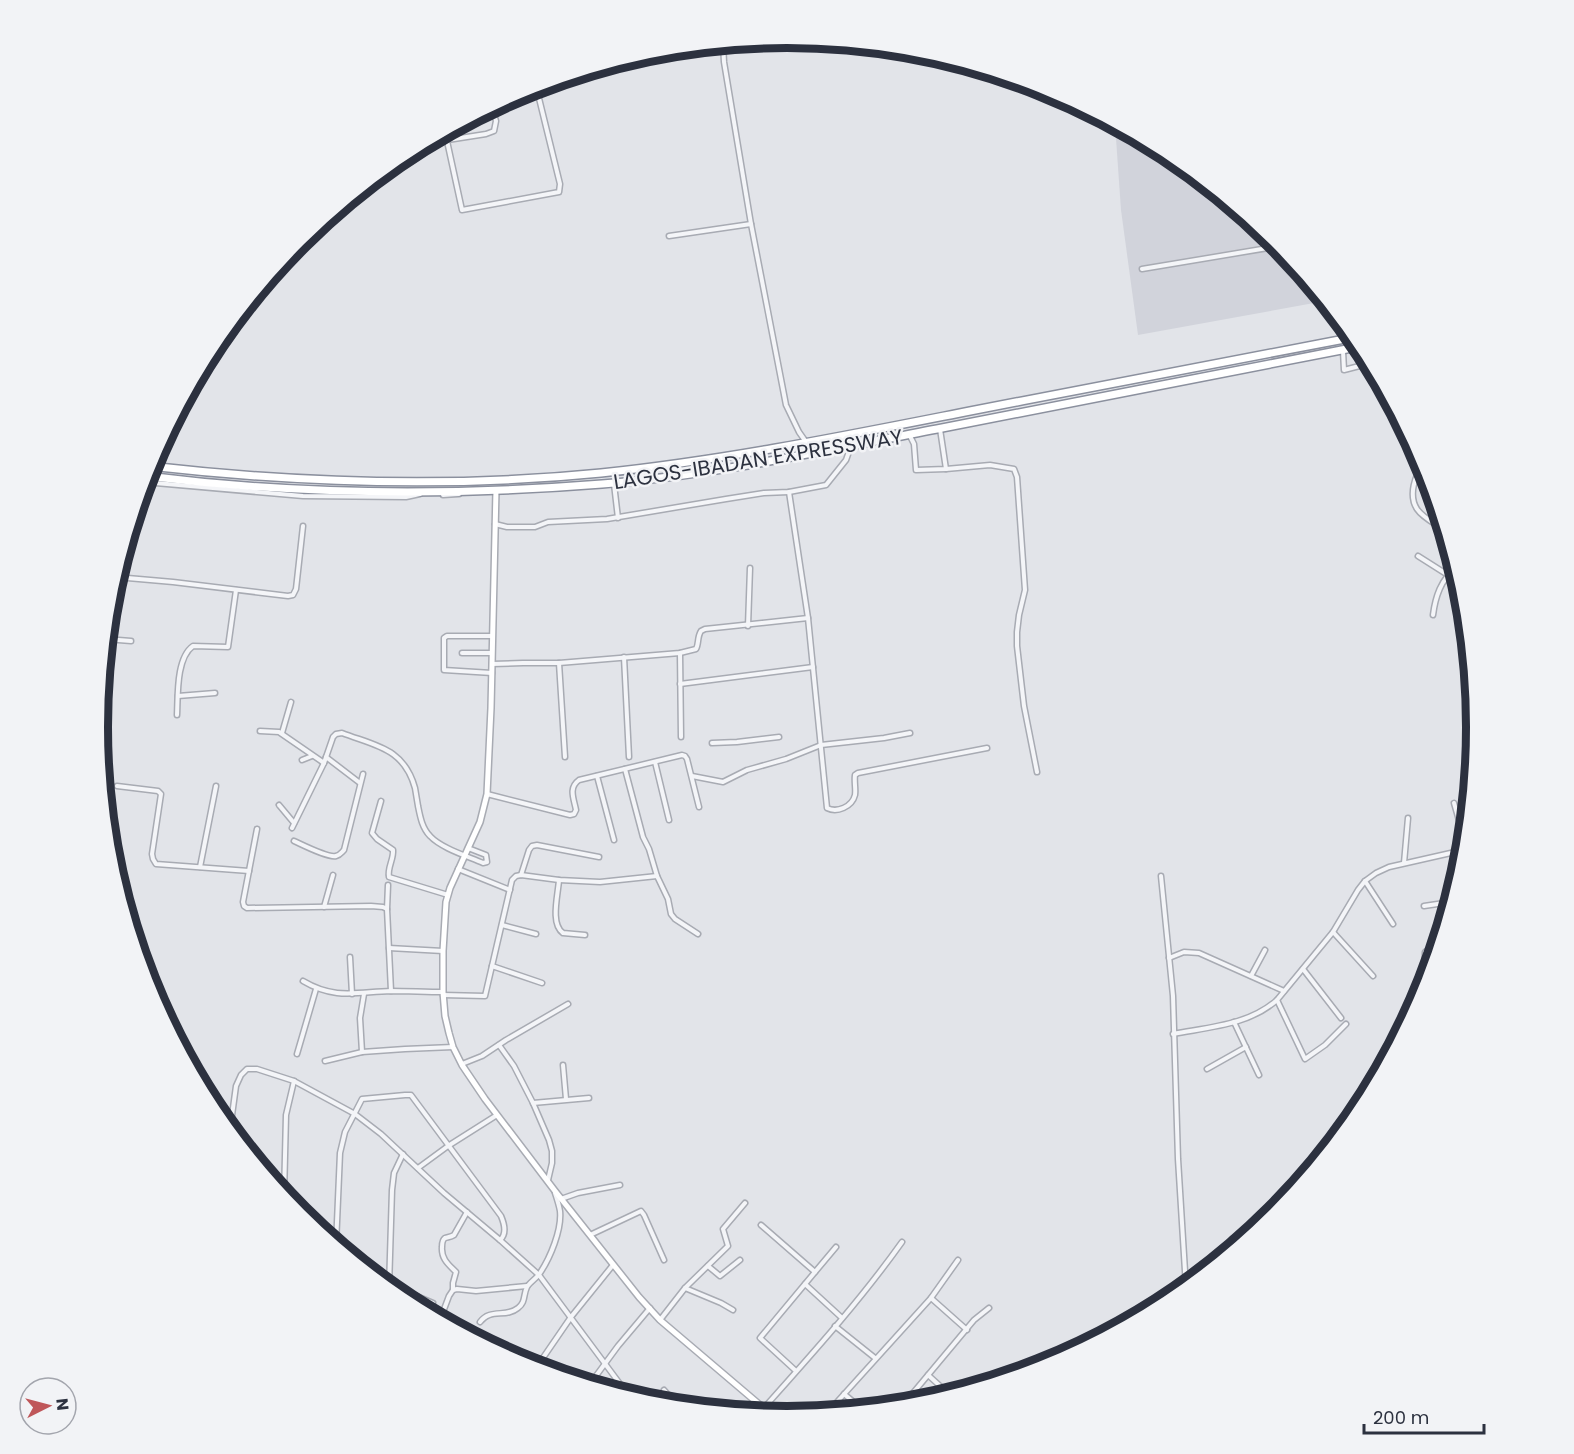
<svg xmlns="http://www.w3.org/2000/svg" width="1574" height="1454" viewBox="0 0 1574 1454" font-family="Poppins,sans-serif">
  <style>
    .built { fill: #d1d3db }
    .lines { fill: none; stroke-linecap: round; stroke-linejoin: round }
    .street-casing { stroke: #a8abb3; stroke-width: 7 }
    .secondary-casing { stroke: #a8abb3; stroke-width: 8 }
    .highway-casing { stroke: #8b909e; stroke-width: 10 }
    .street { stroke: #f4f5f8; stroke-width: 4 }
    .secondary { stroke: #fff; stroke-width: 5 }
    .highway { stroke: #fff; stroke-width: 7 }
    .labels { text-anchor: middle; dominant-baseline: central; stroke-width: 5; stroke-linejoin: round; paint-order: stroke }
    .street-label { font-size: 21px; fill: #2c313f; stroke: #f2f3f6 }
    .rim { fill: none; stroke: #2c313f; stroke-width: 8 }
  </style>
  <rect width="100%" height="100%" fill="#e2e4e9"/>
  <path class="built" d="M 1115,124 L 1170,154 L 1275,240 L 1325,301 L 1138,335 L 1121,210 Z"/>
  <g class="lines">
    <g class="street-casing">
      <g id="street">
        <path d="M 723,44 L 724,62 L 751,224 L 786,405 L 799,432 L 806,442"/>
        <path d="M 447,141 L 462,210 L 559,192 L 560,184 L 536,86"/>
        <path d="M 422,144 L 486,134 L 494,131 L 496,121 L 492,107"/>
        <path d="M 669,236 L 751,224"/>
        <path d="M 1142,269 L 1280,246"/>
        <path d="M 1343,351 L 1344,370 L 1371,363"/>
        <path d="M 940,429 L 946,469"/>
        <path d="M 909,434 L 914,444 L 916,470 L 946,469 L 990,465 L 1014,469 L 1017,477 L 1025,590 L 1019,615 L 1017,632 L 1017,646 L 1024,706 L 1037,772"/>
        <path d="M 1424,463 C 1415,475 1408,495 1417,509 C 1423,518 1436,524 1444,530"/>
        <path d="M 144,482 L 303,496 L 406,497 L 420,494"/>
        <path d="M 614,484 L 618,518"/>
        <path d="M 789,492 L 808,618 L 827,808 C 837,813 852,807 855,795 C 856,789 854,782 855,775 L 858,773 L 987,748"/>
        <path d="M 443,495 L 459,494"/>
        <path d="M 495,524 L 507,527 L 535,527 L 548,522 L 607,519 L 726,499 L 764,493 L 789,492 L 826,485 L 846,460 L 851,446"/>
        <path d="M 1418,556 L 1448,575"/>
        <path d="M 116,577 L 173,582 L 288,596 L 293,595 L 296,589 L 303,526"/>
        <path d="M 1433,615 C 1435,599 1441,577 1456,570"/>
        <path d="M 748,626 L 750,568"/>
        <path d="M 106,639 L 131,641"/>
        <path d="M 462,653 L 492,653"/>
        <path d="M 680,653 L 681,737"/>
        <path d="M 624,657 L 629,757"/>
        <path d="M 559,663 L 565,757"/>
        <path d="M 492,664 L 523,663 L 559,663 L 680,653 L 696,649 C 699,644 697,637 701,631 L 705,629 L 808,618"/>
        <path d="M 492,673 L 444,670 L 444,638 L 447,636 L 492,636"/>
        <path d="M 680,684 L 813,667"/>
        <path d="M 178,696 L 215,693"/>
        <path d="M 177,715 C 178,696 176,658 193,646 L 228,647 L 236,590"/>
        <path d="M 260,731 L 279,732 L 324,763"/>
        <path d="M 282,733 L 291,702"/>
        <path d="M 712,743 L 737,742 L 779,737"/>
        <path d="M 326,757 L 360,783"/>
        <path d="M 302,760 L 312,756"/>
        <path d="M 655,762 L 669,820"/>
        <path d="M 625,769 L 643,837 L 649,849 L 657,876 L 668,899 L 671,914 L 675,919 L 698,934"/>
        <path d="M 597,776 L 614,840"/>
        <path d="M 692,776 L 723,782 L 747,770 L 786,759 L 821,745 L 884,738 L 910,733"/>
        <path d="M 117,786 L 158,791 L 161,794 L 152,854 L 153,859 L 156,864 L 249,871"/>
        <path d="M 487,794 L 570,815 L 574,814 L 576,810 C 574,799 568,788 579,780 L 682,755 L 685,756 L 687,759 L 699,807"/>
        <path d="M 381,801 L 372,833 L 377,839 L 393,850 C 394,859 387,868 389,877 L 448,895"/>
        <path d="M 1454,803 L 1465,841"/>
        <path d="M 279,805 L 294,823"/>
        <path d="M 292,828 L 324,763 L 333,737 L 336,734 L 342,733 C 376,746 404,748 415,788 C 416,794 417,800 418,806 C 420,816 422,828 430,836 C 441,848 467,856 483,863 L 487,862 L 486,855 L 468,848"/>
        <path d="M 257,829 L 243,902 L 244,906 L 247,908 L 371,906 L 383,907 L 387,909 L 391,991"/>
        <path d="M 294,841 C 303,845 328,858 336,856 C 340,855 341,853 344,850 L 363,774"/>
        <path d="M 1404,863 L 1408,818"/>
        <path d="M 200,867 L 216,786"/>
        <path d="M 458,869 L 510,890"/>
        <path d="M 521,875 L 529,850 L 532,846 L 537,845 L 599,857"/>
        <path d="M 1161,876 L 1173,996 L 1178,1159 L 1186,1287"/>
        <path d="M 559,880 C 558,895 550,924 563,933 L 585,935"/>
        <path d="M 1365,881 L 1393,924"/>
        <path d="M 1424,906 L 1451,902"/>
        <path d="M 324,907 L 333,875"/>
        <path d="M 387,909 L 388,885"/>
        <path d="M 502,925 L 536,934"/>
        <path d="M 1333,932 L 1373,976"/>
        <path d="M 389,948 L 443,951"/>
        <path d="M 350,957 L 352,994"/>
        <path d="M 1169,958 L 1184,952 L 1199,953 L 1284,991"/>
        <path d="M 492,966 L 542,983"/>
        <path d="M 1303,969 L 1341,1018"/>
        <path d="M 1251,976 L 1265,950"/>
        <path d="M 303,981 C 335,1000 357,992 391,991 C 408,991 426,992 443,992"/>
        <path d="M 1426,986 L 1424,978 L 1425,952 L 1429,949 L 1437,948"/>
        <path d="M 443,995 L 485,996 L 512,880 L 516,876 L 521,875 L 559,880 L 600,882 L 657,876"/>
        <path d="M 1277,1000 L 1305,1059 L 1325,1045 L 1346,1024"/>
        <path d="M 1234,1022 L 1259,1075"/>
        <path d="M 1173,1034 C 1209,1027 1249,1025 1277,1000 L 1333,932 L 1358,890 L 1365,881 L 1376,873 L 1389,867 L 1464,850"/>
        <path d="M 499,1045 L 514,1066 L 533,1103 L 549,1140 L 552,1151 L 552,1163 L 548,1180"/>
        <path d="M 362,1052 L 360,1018 L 364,994"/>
        <path d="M 297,1054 L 316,989"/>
        <path d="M 325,1061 L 362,1052 L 405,1049 L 453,1047"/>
        <path d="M 462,1064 L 482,1056 L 506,1040 L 568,1004"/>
        <path d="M 563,1065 L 566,1099"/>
        <path d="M 1207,1069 L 1246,1047"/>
        <path d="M 533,1103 L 589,1098"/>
        <path d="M 230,1130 L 236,1086 L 241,1075 L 247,1069 L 257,1069 L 294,1081 L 355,1114 L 381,1134 L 444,1193 L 500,1240 L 539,1275 L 629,1396"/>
        <path d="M 418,1168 L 448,1146 L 497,1115"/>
        <path d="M 284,1196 L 286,1115 L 294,1081"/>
        <path d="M 561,1199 L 578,1193 L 620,1185"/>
        <path d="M 761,1225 L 815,1272 L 760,1338 L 796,1371"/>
        <path d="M 590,1235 L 641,1211 L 644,1215 L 664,1260"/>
        <path d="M 1232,1239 L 1233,1249"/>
        <path d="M 336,1245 L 340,1153 L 345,1132 L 362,1099 L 405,1095 L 411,1095 L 501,1216 C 504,1223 507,1234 500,1240"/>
        <path d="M 708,1266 L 720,1276 L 740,1260"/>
        <path d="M 815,1272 L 836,1247"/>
        <path d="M 805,1284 L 842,1318"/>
        <path d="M 389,1288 L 392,1190 L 394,1173 L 403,1154"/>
        <path d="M 685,1288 L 728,1246 L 723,1229 L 745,1203"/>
        <path d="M 391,1290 L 407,1292 L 433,1303"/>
        <path d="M 453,1290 L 453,1283 L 456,1272 C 449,1265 441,1259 442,1247 C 442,1244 442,1240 445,1238 C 448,1237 451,1237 454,1235 L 467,1212"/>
        <path d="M 931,1298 L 967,1330"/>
        <path d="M 440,1320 L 449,1296 L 453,1290 L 457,1289 L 476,1291 L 527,1286"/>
        <path d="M 660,1320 L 685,1288 L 721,1303 L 733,1310"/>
        <path d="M 480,1322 C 490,1308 506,1318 518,1308 C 526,1302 523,1295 527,1287 C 530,1282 537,1278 540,1273 C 550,1258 562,1230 560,1211 C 559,1205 557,1199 555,1193"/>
        <path d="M 835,1326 L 875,1358"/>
        <path d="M 536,1368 L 571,1317 L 613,1265"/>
        <path d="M 928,1375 L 950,1395"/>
        <path d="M 590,1384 L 618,1346 L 650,1308"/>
        <path d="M 664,1390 L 678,1406"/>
        <path d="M 844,1394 L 862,1409"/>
        <path d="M 903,1405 L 974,1320 L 989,1308"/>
        <path d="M 763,1409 C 811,1355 860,1301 902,1242"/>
        <path d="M 750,1413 L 760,1405"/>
        <path d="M 827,1413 L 931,1298 L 958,1260"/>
      </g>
    </g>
    <g class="secondary-casing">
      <path id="secondary" d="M 496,490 L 491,708 L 487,794 L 480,822 L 450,888 L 446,902 L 443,951 L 443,992 L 445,1016 L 449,1033 L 453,1047 L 462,1065 L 485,1099 L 555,1191 L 639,1297 L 660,1320 L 760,1405 L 768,1415"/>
    </g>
    <g class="highway-casing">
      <g id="highway">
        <path d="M 149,466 C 299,483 451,488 601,473 C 726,460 848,435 970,411 C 1098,386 1226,362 1355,337"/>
        <path d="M 146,476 C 297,495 451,496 602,484 C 715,475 826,450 937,429 C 1079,401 1220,374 1362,346"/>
      </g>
    </g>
    <use href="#street" class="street"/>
    <use href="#secondary" class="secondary"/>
    <use href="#highway" class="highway"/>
  </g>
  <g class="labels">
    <g class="street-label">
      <text transform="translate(758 459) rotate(-9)">LAGOS-IBADAN EXPRESSWAY</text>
    </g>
  </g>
  <path d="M0 0H1574V1454H0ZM108 727a679 679 0 1 1 1358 0a679 679 0 1 1-1358 0Z" fill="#f2f3f6" fill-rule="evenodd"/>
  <path class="rim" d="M108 727a679 679 0 1 1 1358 0a679 679 0 1 1-1358 0Z"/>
  <g transform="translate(48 1406) rotate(84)"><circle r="28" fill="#f2f3f6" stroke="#a3a5ad" stroke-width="1.5"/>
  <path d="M0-4.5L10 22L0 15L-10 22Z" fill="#bf5659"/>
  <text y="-9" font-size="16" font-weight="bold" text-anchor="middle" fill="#2c313f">N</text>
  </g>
  <path d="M1364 1424v9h120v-9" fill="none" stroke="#2c313f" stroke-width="3"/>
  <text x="1373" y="1424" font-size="18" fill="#2c313f" stroke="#f2f3f6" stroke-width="4.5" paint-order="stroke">200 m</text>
</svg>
